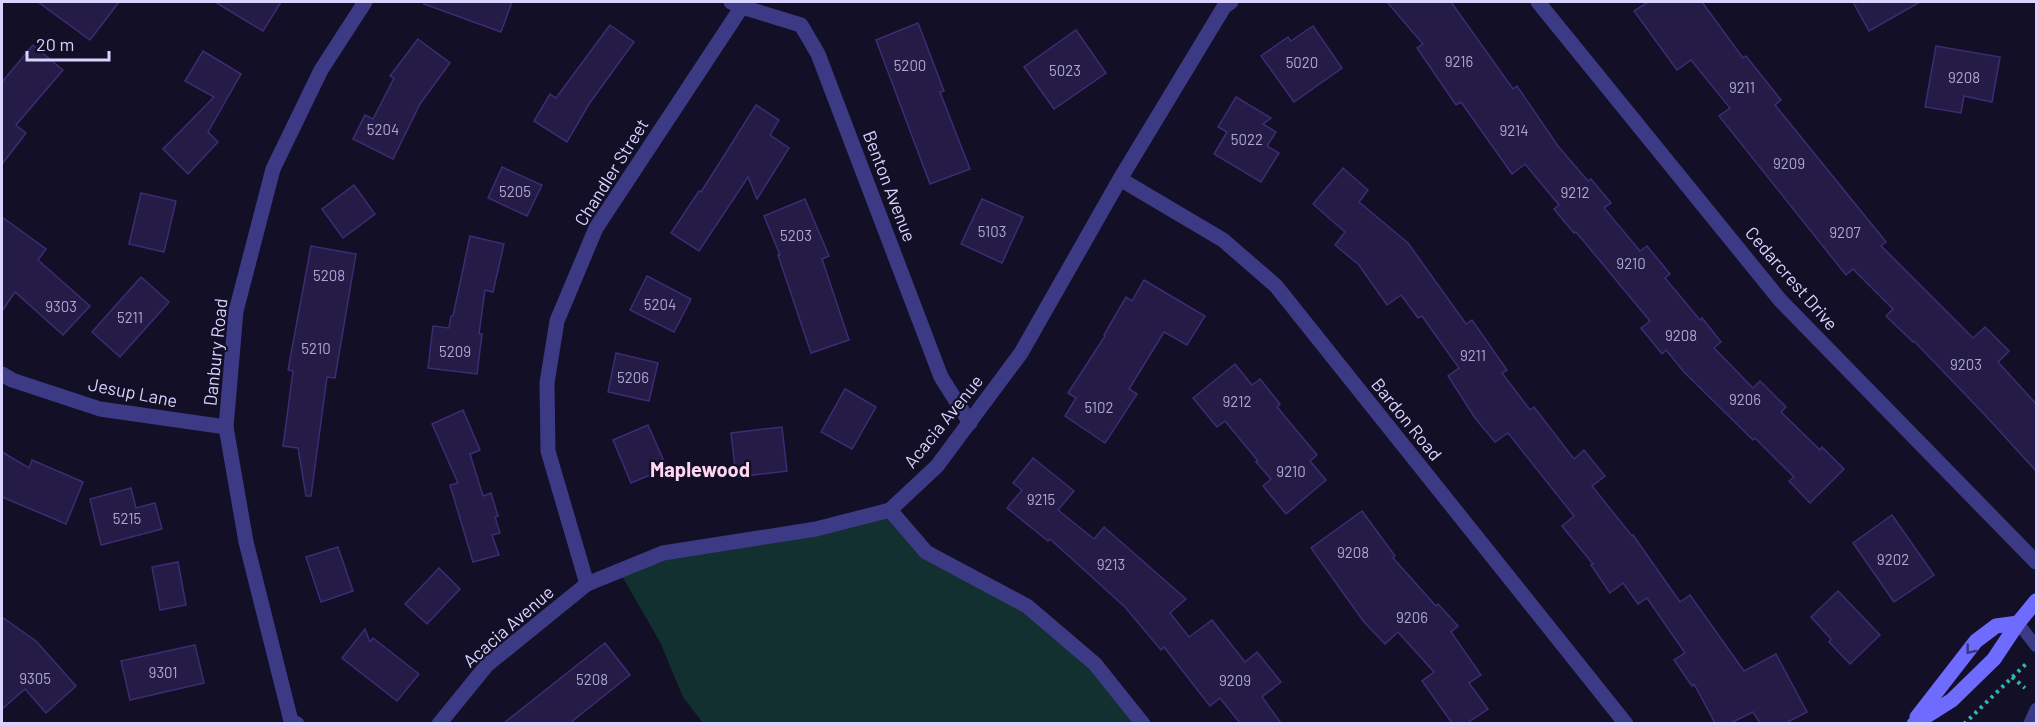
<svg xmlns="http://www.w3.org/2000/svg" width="2038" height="725" viewBox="0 0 2038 725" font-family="Barlow,sans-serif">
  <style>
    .green { fill: #12302f }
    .building { fill: #241b47; stroke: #3b2d73; stroke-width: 1.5 }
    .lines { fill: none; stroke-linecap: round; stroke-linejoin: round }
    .path { stroke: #2fb8b0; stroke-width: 4; stroke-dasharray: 3 4.5; stroke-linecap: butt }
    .lane { stroke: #3d3a85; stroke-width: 12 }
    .street { stroke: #3d3a85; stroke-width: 15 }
    .secondary { stroke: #6f6bff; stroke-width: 15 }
    .oneway { stroke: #38347d }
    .labels { text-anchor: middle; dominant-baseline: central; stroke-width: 4.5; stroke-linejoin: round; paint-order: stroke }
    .number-label { font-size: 15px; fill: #aca6d1 }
    .street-label { font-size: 18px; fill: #d9d4ff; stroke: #130f26 }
    .neighbourhood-label { font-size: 20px; font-weight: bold; fill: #ffd6f0; stroke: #130f26 }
  </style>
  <rect width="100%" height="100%" fill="#130f26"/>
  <path class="green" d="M 890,510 L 926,552 L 1027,606 L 1143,723 L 703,723 L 683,697 L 660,642 L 619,571 L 663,553 Z"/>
  <g class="building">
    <path d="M 38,2 L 119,2 L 90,40 Z"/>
    <path d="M 215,2 L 281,2 L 263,31 Z"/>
    <path d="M 424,2 L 512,2 L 501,32 L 424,4 Z"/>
    <path d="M 1387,2 L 1451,2 L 1513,89 L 1517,86 L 1558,146 L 1588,181 L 1591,179 L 1611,203 L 1604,208 L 1640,251 L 1647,246 L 1670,274 L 1665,278 L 1700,320 L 1702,318 L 1721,342 L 1714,348 L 1753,388 L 1760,381 L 1786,407 L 1781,412 L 1820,450 L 1822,447 L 1844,469 L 1810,503 L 1789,481 L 1794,477 L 1755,438 L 1753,440 L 1684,372 L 1666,350 L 1662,354 L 1641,328 L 1650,321 L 1576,232 L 1574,233 L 1554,209 L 1559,205 L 1525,164 L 1512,174 L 1461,102 L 1456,105 L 1417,48 L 1423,44 Z"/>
    <path d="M 1648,2 L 1702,2 L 1743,58 L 1746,56 L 1781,100 L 1775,105 L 1886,242 L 1881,246 L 1973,338 L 1985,327 L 2009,351 L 1998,362 L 2037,405 L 2037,472 L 1984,414 L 1914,341 L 1913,342 L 1886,316 L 1893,309 L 1853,269 L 1846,275 L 1719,116 L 1730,108 L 1691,60 L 1677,70 L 1634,11 Z"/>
    <path d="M 1853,2 L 1920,2 L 1869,31 Z"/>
    <path d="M 918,23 L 944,91 L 940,92 L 970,169 L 930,184 L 876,40 Z"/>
    <path d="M 610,25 L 634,42 L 589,104 L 567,142 L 534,121 L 550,94 L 556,98 Z"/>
    <path d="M 1313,26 L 1342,68 L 1294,102 L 1261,56 L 1288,37 L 1291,41 Z"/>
    <path d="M 1076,30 L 1106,73 L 1054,109 L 1024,67 Z"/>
    <path d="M 418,39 L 450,63 L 420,104 L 393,159 L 353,139 L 365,115 L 373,119 L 394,78 L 390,76 Z"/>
    <path d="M 33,45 L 63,70 L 16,125 L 26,133 L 2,164 L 2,82 Z"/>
    <path d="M 1936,46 L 2000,57 L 1992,102 L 1964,96 L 1961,113 L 1925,107 Z"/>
    <path d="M 203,51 L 241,74 L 208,132 L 218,142 L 188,174 L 163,149 L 214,97 L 185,81 Z"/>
    <path d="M 1236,97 L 1271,118 L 1263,124 L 1276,132 L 1267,146 L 1279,153 L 1261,182 L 1214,154 L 1227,132 L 1218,127 Z"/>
    <path d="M 756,105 L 779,120 L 770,135 L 789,148 L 757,199 L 748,177 L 699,251 L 671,233 L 699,191 L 701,192 Z"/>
    <path d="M 502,167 L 542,185 L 527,216 L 488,198 Z"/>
    <path d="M 1343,168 L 1368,190 L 1359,202 L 1408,243 L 1466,324 L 1472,320 L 1507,370 L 1502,373 L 1530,410 L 1534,407 L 1574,459 L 1584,450 L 1605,476 L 1592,486 L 1632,536 L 1633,535 L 1680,602 L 1690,595 L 1744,671 L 1776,654 L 1807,712 L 1786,723 L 1760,723 L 1753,712 L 1731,723 L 1715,723 L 1694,684 L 1692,686 L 1674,660 L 1685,653 L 1647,598 L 1638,604 L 1623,583 L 1610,593 L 1591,565 L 1593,564 L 1562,526 L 1574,516 L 1508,433 L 1495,442 L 1475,418 L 1448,376 L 1459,368 L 1422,316 L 1418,318 L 1401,295 L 1387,305 L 1359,265 L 1335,245 L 1345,232 L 1313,204 Z"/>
    <path d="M 354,185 L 375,214 L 343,238 L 322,209 Z"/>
    <path d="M 141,193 L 176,201 L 164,252 L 129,244 Z"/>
    <path d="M 805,199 L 829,256 L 822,259 L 849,340 L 811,353 L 778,255 L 780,255 L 764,216 Z"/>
    <path d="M 982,199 L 1023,217 L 1002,263 L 961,244 Z"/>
    <path d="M 2,217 L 46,249 L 38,260 L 90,306 L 63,335 L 15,292 L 2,311 Z"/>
    <path d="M 470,236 L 504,244 L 493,292 L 485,290 L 479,334 L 482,334 L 477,374 L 428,368 L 433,326 L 449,328 L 451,316 L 453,316 Z"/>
    <path d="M 311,246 L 356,254 L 335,378 L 327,377 L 311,496 L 306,496 L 298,448 L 283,446 L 293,371 L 288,370 Z"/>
    <path d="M 647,276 L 691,299 L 674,332 L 630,310 Z"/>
    <path d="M 141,277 L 169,302 L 120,357 L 92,332 Z"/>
    <path d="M 1144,280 L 1205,316 L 1187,345 L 1164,332 L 1129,389 L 1137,394 L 1105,443 L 1065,416 L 1076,398 L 1068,393 L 1105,336 L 1104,335 L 1126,297 L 1132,301 Z"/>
    <path d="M 616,353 L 658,363 L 649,401 L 608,392 Z"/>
    <path d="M 1235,364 L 1252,385 L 1260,379 L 1280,404 L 1277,407 L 1317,455 L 1310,461 L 1326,480 L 1286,514 L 1263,486 L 1271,479 L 1256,462 L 1258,461 L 1225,421 L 1217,427 L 1193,398 Z"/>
    <path d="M 845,389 L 876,407 L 852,449 L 821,432 Z"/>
    <path d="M 463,410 L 480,450 L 470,454 L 483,496 L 491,493 L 498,516 L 495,517 L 500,533 L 492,535 L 499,555 L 473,562 L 450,485 L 458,483 L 432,424 Z"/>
    <path d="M 648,425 L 667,468 L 631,483 L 613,440 Z"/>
    <path d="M 782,427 L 787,471 L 736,477 L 731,433 Z"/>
    <path d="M 2,452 L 29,468 L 32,460 L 83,482 L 66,524 L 2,497 Z"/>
    <path d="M 1033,458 L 1074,491 L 1058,510 L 1094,539 L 1104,527 L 1186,599 L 1170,613 L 1189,637 L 1212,620 L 1245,662 L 1257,652 L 1281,682 L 1262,697 L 1281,723 L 1240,723 L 1220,698 L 1210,706 L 1164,647 L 1161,650 L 1125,607 L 1050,539 L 1048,541 L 1007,508 L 1022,490 L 1013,483 Z"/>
    <path d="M 131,488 L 136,508 L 155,503 L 162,529 L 101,545 L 90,499 Z"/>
    <path d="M 1362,511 L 1395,556 L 1393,558 L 1436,606 L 1438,604 L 1458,626 L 1451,632 L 1481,675 L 1469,683 L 1488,709 L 1467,723 L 1452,723 L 1422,681 L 1434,672 L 1398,632 L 1385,644 L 1364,622 L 1311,548 Z"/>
    <path d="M 1892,515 L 1934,575 L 1894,602 L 1853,543 Z"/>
    <path d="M 338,547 L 353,591 L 321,602 L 306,557 Z"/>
    <path d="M 178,562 L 186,605 L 160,610 L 152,567 Z"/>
    <path d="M 439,568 L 460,589 L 427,624 L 405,604 Z"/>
    <path d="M 1838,591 L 1880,635 L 1850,664 L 1829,642 L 1831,639 L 1811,617 Z"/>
    <path d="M 2,617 L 36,641 L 76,686 L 46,713 L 25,689 L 2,709 Z"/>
    <path d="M 365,629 L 370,642 L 373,638 L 419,674 L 397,701 L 342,658 Z"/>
    <path d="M 605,643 L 630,675 L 570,723 L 504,723 Z"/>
    <path d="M 195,645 L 204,683 L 130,700 L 121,661 Z"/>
  </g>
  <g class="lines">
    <g class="path">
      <path d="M 2012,677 L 2025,688"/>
      <path d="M 1964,724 L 2027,663"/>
    </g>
    <g class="lane">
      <path d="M 2018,623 L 2036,646"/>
      <path d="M 2029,724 L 2036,709"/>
    </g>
    <g class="street">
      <path d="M 731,2 L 742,7 L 801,25 L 818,54 L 941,377 L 970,423"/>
      <path d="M 1538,2 L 1780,300 L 2036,562"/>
      <path d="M 1120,179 L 1223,240 L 1276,286 L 1626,724"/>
      <path d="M 2,374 L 12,380 L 100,409 L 226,427"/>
      <path d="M 890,510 L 926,552 L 1027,606 L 1095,664 L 1143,724"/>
      <path d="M 587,584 L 548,451 L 547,383 L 557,321 L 596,228 L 745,2"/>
      <path d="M 297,724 L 291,721 L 246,542 L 226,427 L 236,311 L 273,169 L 321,70 L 365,2"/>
      <path d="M 439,724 L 487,665 L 587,584 L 663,553 L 816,529 L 890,510 L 937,466 L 1021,353 L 1120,179 L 1224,7 L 1231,2"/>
    </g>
    <g class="secondary">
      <path d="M 1917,717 L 1976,641 L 1996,626 L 2018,623"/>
      <path d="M 1914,724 L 1952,700 L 1994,659 L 2018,623 L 2036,601"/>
    </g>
  </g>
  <defs><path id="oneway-chevron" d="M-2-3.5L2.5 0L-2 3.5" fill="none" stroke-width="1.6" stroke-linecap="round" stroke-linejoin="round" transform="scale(1.5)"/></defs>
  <use class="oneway" href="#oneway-chevron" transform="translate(1970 650) rotate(128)"/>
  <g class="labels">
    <g class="number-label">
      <text x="1459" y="61">9216</text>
      <text x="1302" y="62">5020</text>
      <text x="910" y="65">5200</text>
      <text x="1065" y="70">5023</text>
      <text x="1964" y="77">9208</text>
      <text x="1742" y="87">9211</text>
      <text x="383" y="129">5204</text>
      <text x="1514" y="130">9214</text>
      <text x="1247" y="139">5022</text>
      <text x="1789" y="163">9209</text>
      <text x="515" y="191">5205</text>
      <text x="1575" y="192">9212</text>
      <text x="992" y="231">5103</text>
      <text x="1845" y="232">9207</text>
      <text x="796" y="235">5203</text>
      <text x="1631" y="263">9210</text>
      <text x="329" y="275">5208</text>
      <text x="660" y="304">5204</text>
      <text x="61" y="306">9303</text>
      <text x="130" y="317">5211</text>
      <text x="1681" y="335">9208</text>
      <text x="316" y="348">5210</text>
      <text x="455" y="351">5209</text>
      <text x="1473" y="355">9211</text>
      <text x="1966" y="364">9203</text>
      <text x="633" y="377">5206</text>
      <text x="1745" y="399">9206</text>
      <text x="1237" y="401">9212</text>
      <text x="1099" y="407">5102</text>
      <text x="1291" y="471">9210</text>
      <text x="1041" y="499">9215</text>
      <text x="127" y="518">5215</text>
      <text x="1353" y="552">9208</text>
      <text x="1893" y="559">9202</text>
      <text x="1111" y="564">9213</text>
      <text x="1412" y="617">9206</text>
      <text x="163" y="672">9301</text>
      <text x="35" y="678">9305</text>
      <text x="592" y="679">5208</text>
      <text x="1235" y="680">9209</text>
    </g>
    <g class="street-label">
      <text transform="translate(611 172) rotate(-58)">Chandler Street</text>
      <text transform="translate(890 186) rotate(69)">Benton Avenue</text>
      <text transform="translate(1792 278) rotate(49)">Cedarcrest Drive</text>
      <text transform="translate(215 352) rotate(-84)">Danbury Road</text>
      <text transform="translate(133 392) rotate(11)">Jesup Lane</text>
      <text transform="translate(1407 419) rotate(51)">Bardon Road</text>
      <text transform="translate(943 421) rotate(-51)">Acacia Avenue</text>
      <text transform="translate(508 626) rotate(-41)">Acacia Avenue</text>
    </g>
    <g class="neighbourhood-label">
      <text x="700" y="469">Maplewood</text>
    </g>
  </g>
  <rect width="2038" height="725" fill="none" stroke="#d9d4ff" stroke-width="6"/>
  <path d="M27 51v9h82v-9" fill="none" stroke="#d9d4ff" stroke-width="3"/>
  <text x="36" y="51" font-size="18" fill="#d9d4ff" stroke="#130f26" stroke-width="4.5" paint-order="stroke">20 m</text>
</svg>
